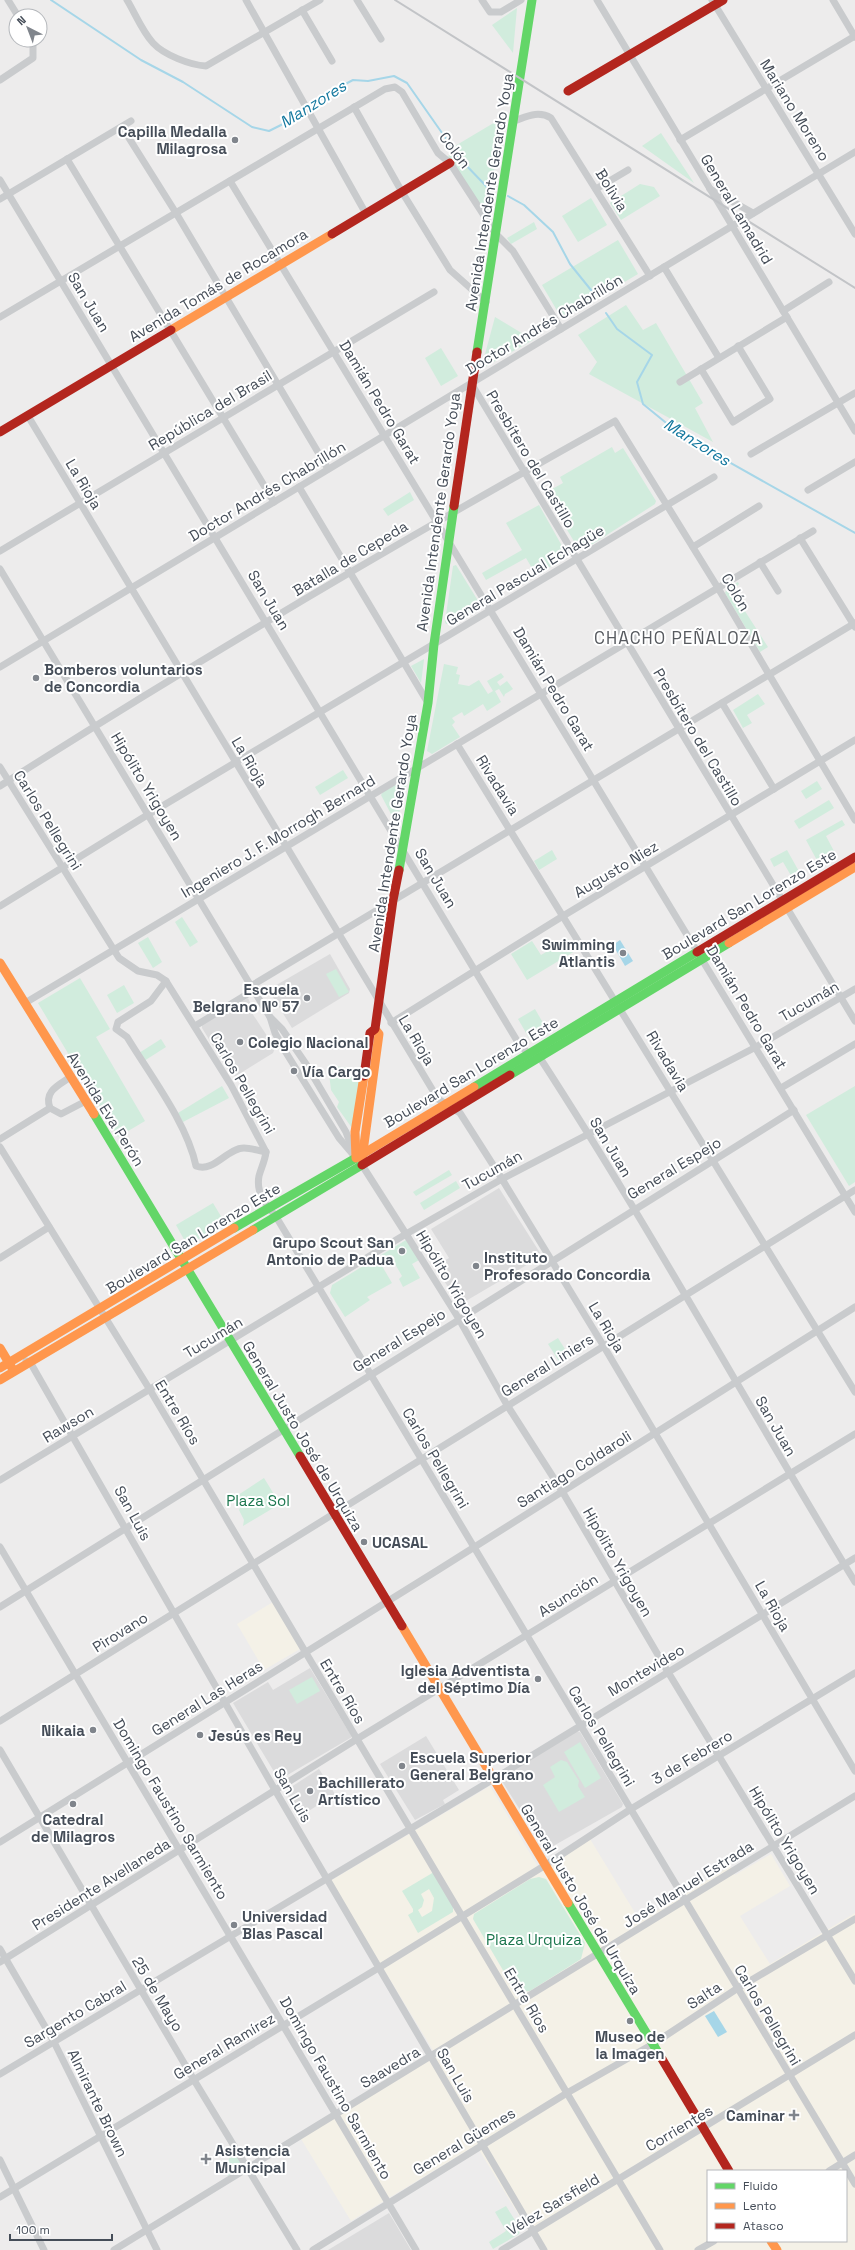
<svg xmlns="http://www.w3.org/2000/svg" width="855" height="2250" viewBox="0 0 855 2250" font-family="'Space Grotesk',sans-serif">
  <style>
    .commercial { fill: #f4f1e7; fill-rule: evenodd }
    .education { fill: #dbdbdc }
    .green { fill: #d1ecdd; fill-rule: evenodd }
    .water { fill: #a6d6e8 }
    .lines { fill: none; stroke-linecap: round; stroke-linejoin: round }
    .stream { stroke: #a6d6e8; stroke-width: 2 }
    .street { stroke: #c9cbcd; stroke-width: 7 }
    .fast { stroke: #63d668; stroke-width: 9 }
    .slow { stroke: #ff974d; stroke-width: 9 }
    .jam { stroke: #b3261e; stroke-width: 9 }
    .rail { stroke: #c2c4c7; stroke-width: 2 }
    .poi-dot { fill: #80858c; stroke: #fff; stroke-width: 1.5 }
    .labels { text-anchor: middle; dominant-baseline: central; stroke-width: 4; stroke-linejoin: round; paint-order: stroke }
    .street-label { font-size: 15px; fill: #454d58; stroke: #fff }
    .poi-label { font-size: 15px; font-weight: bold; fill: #454d58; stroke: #fff; text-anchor: start }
    .park-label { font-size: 15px; fill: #1a754d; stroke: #fff }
    .water-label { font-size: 16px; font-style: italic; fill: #12779e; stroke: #fff }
    .quarter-label { font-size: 17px; letter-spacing: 1px; fill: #585b60; stroke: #fff }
  </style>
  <rect width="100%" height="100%" fill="#edecec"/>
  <g class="commercial">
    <path d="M 273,1602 L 300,1649 L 264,1670 L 237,1624 Z"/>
    <path d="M 490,1786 L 541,1872 L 590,1839 L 640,1921 L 730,1866 L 735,1875 L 771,1854 L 790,1886 L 740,1916 L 770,1964 L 855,1913 L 855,2250 L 540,2250 L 476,2145 L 351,2221 L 298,2134 L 434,2052 L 330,1881 ZM 708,2171 L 846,2171 L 846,2241 L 708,2241 Z"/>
  </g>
  <g class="education">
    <path d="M 330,954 L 350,989 L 349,993 L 292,1028 L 271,994 L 273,987 Z"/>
    <path d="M 248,998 L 251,1005 L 248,1007 L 275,1048 L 273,1053 L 236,1076 L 231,1075 L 202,1028 L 202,1024 Z"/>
    <path d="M 499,1188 L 542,1256 L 459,1305 L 435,1266 L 449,1258 L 431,1229 Z"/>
    <path d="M 310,1668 L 352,1737 L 279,1780 L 233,1703 L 268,1682 L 273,1690 Z"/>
    <path d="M 576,1731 L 580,1732 L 623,1804 L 622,1807 L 548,1849 L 544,1848 L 500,1778 Z"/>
    <path d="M 426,1736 L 459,1790 L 443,1800 L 445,1804 L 415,1820 L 380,1764 Z"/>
    <path d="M 319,1769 L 335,1794 L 301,1816 L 286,1793 L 288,1789 Z"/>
    <path d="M 389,2213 L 411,2250 L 328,2250 Z"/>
  </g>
  <g class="green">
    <path d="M 517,8 L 513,53 L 492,25 Z"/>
    <path d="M 502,118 L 487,218 L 448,157 L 455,146 Z"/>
    <path d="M 661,133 L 694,183 L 642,146 Z"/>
    <path d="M 640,184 L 654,187 L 660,196 L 621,220 L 610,203 Z"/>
    <path d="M 591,198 L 607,225 L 578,242 L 562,216 Z"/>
    <path d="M 534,222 L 537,229 L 511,244 L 507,238 Z"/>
    <path d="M 618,240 L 638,274 L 562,319 L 542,285 Z"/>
    <path d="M 626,305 L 643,330 L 656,323 L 703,403 L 695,408 L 713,442 L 589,374 L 597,362 L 578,335 Z"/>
    <path d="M 495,317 L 533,340 L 481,369 Z"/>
    <path d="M 441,348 L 458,376 L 441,386 L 425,358 Z"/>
    <path d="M 612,447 L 615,453 L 623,448 L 656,501 L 655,504 L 588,547 L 578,548 L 545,493 L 563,483 L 560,477 Z"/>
    <path d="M 410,492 L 414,500 L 388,516 L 383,509 Z"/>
    <path d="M 539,505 L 566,553 L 558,562 L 536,575 L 526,558 L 486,580 L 482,573 L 522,550 L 506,523 Z"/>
    <path d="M 456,565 L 480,604 L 478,607 L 449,624 L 446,624 L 445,622 L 453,566 Z"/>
    <path d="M 738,582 L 739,584 L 732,591 L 768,647 L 760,652 L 725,593 L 727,588 Z"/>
    <path d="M 424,659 L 424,660 L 421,683 L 411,666 Z"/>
    <path d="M 444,664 L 458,667 L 456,674 L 460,675 L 458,684 L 469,686 L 479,680 L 488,694 L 493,691 L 487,681 L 501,673 L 504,677 L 497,682 L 500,686 L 507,681 L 513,689 L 505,694 L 504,697 L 499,689 L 495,691 L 501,702 L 487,711 L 483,704 L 464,716 L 462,712 L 452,718 L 455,722 L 452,725 L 460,737 L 432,754 L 427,751 Z"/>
    <path d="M 758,694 L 765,704 L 747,715 L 752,723 L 743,728 L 733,710 Z"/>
    <path d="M 343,770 L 348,778 L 320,795 L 315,787 Z"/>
    <path d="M 408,778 L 398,817 L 393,818 L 381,795 L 383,792 Z"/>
    <path d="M 817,781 L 822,789 L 806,799 L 801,791 Z"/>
    <path d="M 829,800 L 834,808 L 799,829 L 794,821 Z"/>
    <path d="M 842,820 L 845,825 L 826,836 L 836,855 L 819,864 L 806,840 Z"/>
    <path d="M 552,850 L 557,859 L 539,870 L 534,861 Z"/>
    <path d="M 787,850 L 801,875 L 793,879 L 783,862 L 774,867 L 770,859 Z"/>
    <path d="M 182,917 L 198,942 L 190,947 L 175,922 Z"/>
    <path d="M 148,937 L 162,962 L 153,968 L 138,943 Z"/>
    <path d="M 568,939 L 575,951 L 527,980 L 511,954 L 532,941 L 541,955 Z"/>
    <path d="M 336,969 L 349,992 L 339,997 L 326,974 Z"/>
    <path d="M 80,978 L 110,1029 L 96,1037 L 145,1121 L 118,1137 L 38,1003 Z"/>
    <path d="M 124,985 L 134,1003 L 117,1013 L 107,995 Z"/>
    <path d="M 535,1009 L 546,1028 L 529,1038 L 518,1019 Z"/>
    <path d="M 161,1039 L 166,1047 L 144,1061 L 139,1053 Z"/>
    <path d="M 328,1065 L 348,1068 L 360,1082 L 352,1128 L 337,1107 L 339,1102 L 331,1090 Z"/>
    <path d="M 222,1086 L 229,1098 L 183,1122 L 178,1113 Z"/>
    <path d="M 855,1086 L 855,1182 L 849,1186 L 806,1115 Z"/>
    <path d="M 449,1170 L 452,1175 L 416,1196 L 413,1192 Z"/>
    <path d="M 456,1181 L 460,1188 L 424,1210 L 420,1203 Z"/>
    <path d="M 213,1203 L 225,1223 L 190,1244 L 186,1243 L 176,1225 Z"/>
    <path d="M 406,1240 L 419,1260 L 412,1264 L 420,1278 L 403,1287 L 399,1279 L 402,1276 L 395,1264 L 390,1262 L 382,1266 L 392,1283 L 367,1297 L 370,1300 L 345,1317 L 330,1293 L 332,1285 Z"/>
    <path d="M 558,1338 L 570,1357 L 560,1363 L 548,1344 Z"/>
    <path d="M 264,1478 L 280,1504 L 243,1526 L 244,1520 L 239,1510 L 241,1506 L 232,1499 Z"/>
    <path d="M 312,1677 L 320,1691 L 297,1704 L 289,1690 Z"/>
    <path d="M 580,1742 L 601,1778 L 585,1788 L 564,1752 Z"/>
    <path d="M 561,1760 L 567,1762 L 579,1781 L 578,1786 L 585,1797 L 559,1812 L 543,1785 L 555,1777 L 550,1767 Z"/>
    <path d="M 434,1872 L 453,1905 L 453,1912 L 418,1933 L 408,1915 L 413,1912 L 413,1909 L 402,1891 ZM 429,1889 L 434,1898 L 432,1911 L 422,1917 L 418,1910 L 422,1907 L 424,1900 L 421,1894 Z"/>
    <path d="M 539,1877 L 546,1879 L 585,1943 L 581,1959 L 530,1991 L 521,1992 L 514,1989 L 473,1919 L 474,1914 L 530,1879 Z"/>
    <path d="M 235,2153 L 244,2168 L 228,2176 L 225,2171 L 230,2156 Z"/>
    <path d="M 506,2206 L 520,2228 L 519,2234 L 493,2249 L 489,2242 L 506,2231 L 495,2212 Z"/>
  </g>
  <g class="water">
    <path d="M 620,940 L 633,961 L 625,966 L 613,945 Z"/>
    <path d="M 714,2011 L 727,2032 L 718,2037 L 705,2016 Z"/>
  </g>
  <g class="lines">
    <g class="stream">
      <path d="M 51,0 L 141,60 L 183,82 L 252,127 L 269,131 L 291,120 L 305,110"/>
      <path d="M 309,108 L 334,90 L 353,80 L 368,81 L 394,76 L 407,83 L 461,160 L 487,187"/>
      <path d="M 508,196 L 524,205 L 553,232 L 570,264 L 595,295"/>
      <path d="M 606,313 L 617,329 L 652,355 L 637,382 L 643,404 L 681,435 L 855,533"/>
    </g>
    <g class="street">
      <path d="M 8,0 L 18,16"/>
      <path d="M 127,0 C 135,13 142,31 153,43 C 164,55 190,65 206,66 L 320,0"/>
      <path d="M 246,0 L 365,212"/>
      <path d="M 357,0 L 381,39"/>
      <path d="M 482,0 L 490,12 L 501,12 L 521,0"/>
      <path d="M 597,0 L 855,431"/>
      <path d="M 712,0 L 855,234"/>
      <path d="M 833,0 L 855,37"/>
      <path d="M 302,10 L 332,61"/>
      <path d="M 0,80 L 33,58 L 33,40"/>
      <path d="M 354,107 L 402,192 L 450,270 L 486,302"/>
      <path d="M 514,121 C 526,117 538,110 551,118 L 650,276"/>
      <path d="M 122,127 L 176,213 L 328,469"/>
      <path d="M 680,140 L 855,36"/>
      <path d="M 67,159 L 274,502"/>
      <path d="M 0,180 L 519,1044 L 529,1054 L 540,1058 C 651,1229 749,1408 855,1582"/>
      <path d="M 230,181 L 855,1212"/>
      <path d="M 596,189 L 628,170"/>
      <path d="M 710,189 L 753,213"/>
      <path d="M 0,199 L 131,121"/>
      <path d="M 664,267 L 719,358"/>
      <path d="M 783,311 L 829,282"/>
      <path d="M 0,317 L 385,89 L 395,87 L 402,92 L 438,153 L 450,163 L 496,234 L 513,251 L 561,329"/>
      <path d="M 701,369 L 733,422 L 770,399 L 738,346"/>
      <path d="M 680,382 L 787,317"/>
      <path d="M 471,383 L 855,1021"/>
      <path d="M 28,416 L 438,1099 L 460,1113 L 502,1179 L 603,1345 L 855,1771"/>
      <path d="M 751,454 L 855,393"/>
      <path d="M 299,487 L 428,703"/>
      <path d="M 808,490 L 855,462"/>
      <path d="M 800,538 L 855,627"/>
      <path d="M 693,547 L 759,506"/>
      <path d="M 0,551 L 434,292"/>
      <path d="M 760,562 L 778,591"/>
      <path d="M 0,569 L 251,986 L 270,1017 L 282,1029 L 306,1064 L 346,1132 L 353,1151"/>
      <path d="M 0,667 L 855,152"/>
      <path d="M 722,703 L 774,789"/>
      <path d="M 457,744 L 855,1392"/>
      <path d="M 0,767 L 119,958 L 138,971 L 157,975 L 166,981 L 231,1085 L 266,1152 C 265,1161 261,1168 259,1176 C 256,1191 265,1205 275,1215 L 319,1288 L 855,2184"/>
      <path d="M 0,786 C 201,658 407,537 615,421 L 718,588 L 855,820"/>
      <path d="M 0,906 L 149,814 L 714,477"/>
      <path d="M 166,981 L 151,1001 L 118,1022 L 116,1029 L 127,1037 C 150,1075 187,1123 196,1166 C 214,1173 227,1148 244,1148 C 251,1148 259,1151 266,1152"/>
      <path d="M 251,986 L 855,623"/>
      <path d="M 25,1003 L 813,531"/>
      <path d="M 270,1017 L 275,1033 L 285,1051 L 339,1138 L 362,1165 L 406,1234 L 459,1319 L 507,1405 L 562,1491 L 668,1672 L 855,1981"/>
      <path d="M 391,1023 L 563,916 L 855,740"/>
      <path d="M 195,1026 L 254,990"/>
      <path d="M 69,1078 C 57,1086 44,1092 50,1108 L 61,1114 L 86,1101"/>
      <path d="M 781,1088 L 855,1044"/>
      <path d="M 0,1139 L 50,1108"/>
      <path d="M 0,1147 L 150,1390 L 660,2250"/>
      <path d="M 0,1258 L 49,1227"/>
      <path d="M 26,1361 L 30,1362 L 275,1790 L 544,2250"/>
      <path d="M 0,1480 L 406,1234 L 502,1179 L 756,1047 L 855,989"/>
      <path d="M 0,1547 L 416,2250"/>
      <path d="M 0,1607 L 794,1110"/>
      <path d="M 0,1721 L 855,1190"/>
      <path d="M 0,1750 L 194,2080 L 297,2250"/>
      <path d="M 0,1842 L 438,1570 L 855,1307"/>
      <path d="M 0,1949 L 54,2042 L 157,2250"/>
      <path d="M 0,1962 L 357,1739 L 855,1434"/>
      <path d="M 0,2074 L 492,1780 L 855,1558"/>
      <path d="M 0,2160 L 44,2250"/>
      <path d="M 829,2171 L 855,2155"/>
      <path d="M 0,2197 L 380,1967 L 544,1866 L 631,1809 L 855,1673"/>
      <path d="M 114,2250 L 855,1796"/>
      <path d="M 313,2250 L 567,2093 L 653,2044 L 738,1988 L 855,1919"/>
      <path d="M 502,2250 L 855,2035"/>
      <path d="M 698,2250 L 714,2241"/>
    </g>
    <g class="fast">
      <path d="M 477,352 L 532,0"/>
      <path d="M 399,870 L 428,703 L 434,644 L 454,506"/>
      <path d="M 510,1075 L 729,943"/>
      <path d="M 474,1087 L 697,952"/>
      <path d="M 94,1114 L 300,1456"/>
      <path d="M 234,1228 L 356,1158"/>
      <path d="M 253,1230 L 362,1165"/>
      <path d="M 568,1903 L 662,2059"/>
    </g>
    <g class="slow">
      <path d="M 171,330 L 332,234"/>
      <path d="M 729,943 L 855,867"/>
      <path d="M 0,963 L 94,1114"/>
      <path d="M 364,1076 L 355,1132 L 356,1158 L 474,1087"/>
      <path d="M 362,1159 L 379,1034 L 375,1029"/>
      <path d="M 0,1348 L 12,1368"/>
      <path d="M 0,1368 L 234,1228"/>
      <path d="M 0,1380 L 253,1230"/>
      <path d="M 402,1626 L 568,1903"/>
      <path d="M 771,2241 L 777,2250"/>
    </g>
    <g class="jam">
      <path d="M 568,91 L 723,0"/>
      <path d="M 332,234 L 450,163"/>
      <path d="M 0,432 L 171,330"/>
      <path d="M 454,506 L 477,352"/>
      <path d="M 697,952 L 855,857"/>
      <path d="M 364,1076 L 370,1033 L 375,1029 L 393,900 L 399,870"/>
      <path d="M 362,1165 L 510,1075"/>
      <path d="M 300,1456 L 402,1626"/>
      <path d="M 662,2059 L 729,2171"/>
    </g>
    <path class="rail" d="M 395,0 L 855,288"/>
  </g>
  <g class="poi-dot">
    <circle cx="235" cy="140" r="4"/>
    <circle cx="36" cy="678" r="4"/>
    <circle cx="623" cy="953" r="4"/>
    <circle cx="307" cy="998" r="4"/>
    <circle cx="240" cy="1042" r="4"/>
    <circle cx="294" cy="1071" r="4"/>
    <circle cx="402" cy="1251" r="4"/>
    <circle cx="476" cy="1266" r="4"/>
    <circle cx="364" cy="1542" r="4"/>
    <circle cx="538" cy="1679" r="4"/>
    <circle cx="93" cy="1730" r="4"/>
    <circle cx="200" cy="1735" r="4"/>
    <circle cx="402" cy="1766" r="4"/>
    <circle cx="310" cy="1791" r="4"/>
    <circle cx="73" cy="1804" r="4"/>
    <circle cx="234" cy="1925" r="4"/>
    <circle cx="630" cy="2021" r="4"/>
    <path d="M792 2109h4v4h4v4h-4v4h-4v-4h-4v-4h4z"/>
    <path d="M204 2153h4v4h4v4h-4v4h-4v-4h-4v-4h4z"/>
  </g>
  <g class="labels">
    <g class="street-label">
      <text transform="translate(795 110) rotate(58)">Mariano Moreno</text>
      <text transform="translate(455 150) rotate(53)">Colón</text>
      <text transform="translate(612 190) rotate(58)">Bolivia</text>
      <text transform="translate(489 192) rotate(-81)">Avenida Intendente Gerardo Yoya</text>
      <text transform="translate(737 209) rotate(59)">General Lamadrid</text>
      <text transform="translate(218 285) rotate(-31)">Avenida Tomás de Rocamora</text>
      <text transform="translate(89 302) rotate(59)">San Juan</text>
      <text transform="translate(544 324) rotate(-31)">Doctor Andrés Chabrillón</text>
      <text transform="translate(380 402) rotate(59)">Damián Pedro Garat</text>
      <text transform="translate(210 410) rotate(-31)">República del Brasil</text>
      <text transform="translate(531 459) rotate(59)">Presbítero del Castillo</text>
      <text transform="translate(84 484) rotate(59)">La Rioja</text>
      <text transform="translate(267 491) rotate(-31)">Doctor Andrés Chabrillón</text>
      <text transform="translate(438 512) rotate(-82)">Avenida Intendente Gerardo Yoya</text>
      <text transform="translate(350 558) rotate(-31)">Batalla de Cepeda</text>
      <text transform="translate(525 575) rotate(-31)">General Pascual Echagüe</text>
      <text transform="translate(736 592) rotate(59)">Colón</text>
      <text transform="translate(269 600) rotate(59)">San Juan</text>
      <text transform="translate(554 689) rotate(59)">Damián Pedro Garat</text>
      <text transform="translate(698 737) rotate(59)">Presbítero del Castillo</text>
      <text transform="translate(250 762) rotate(59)">La Rioja</text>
      <text transform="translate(498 785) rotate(58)">Rivadavia</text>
      <text transform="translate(147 786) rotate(59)">Hipólito Yrigoyen</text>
      <text transform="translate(48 820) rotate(58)">Carlos Pellegrini</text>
      <text transform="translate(392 833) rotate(-81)">Avenida Intendente Gerardo Yoya</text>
      <text transform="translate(278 836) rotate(-31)">Ingeniero J. F. Morrogh Bernard</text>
      <text transform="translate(616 869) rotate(-31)">Augusto Niez</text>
      <text transform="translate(436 878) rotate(59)">San Juan</text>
      <text transform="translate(749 904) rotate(-31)">Boulevard San Lorenzo Este</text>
      <text transform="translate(809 1001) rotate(-30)">Tucumán</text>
      <text transform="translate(747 1007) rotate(59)">Damián Pedro Garat</text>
      <text transform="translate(417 1040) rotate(59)">La Rioja</text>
      <text transform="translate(668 1061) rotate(59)">Rivadavia</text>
      <text transform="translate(471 1072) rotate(-31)">Boulevard San Lorenzo Este</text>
      <text transform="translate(243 1083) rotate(60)">Carlos Pellegrini</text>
      <text transform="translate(106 1109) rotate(58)">Avenida Eva Perón</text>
      <text transform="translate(611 1147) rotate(59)">San Juan</text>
      <text transform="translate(674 1168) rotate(-31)">General Espejo</text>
      <text transform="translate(492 1170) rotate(-29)">Tucumán</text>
      <text transform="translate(193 1238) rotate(-31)">Boulevard San Lorenzo Este</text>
      <text transform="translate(452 1284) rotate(59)">Hipólito Yrigoyen</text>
      <text transform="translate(607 1327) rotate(59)">La Rioja</text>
      <text transform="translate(213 1337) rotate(-31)">Tucumán</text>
      <text transform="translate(399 1340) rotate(-32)">General Espejo</text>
      <text transform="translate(547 1365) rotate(-32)">General Liniers</text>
      <text transform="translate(178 1412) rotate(59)">Entre Ríos</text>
      <text transform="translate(68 1424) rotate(-31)">Rawson</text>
      <text transform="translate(776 1426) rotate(60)">San Juan</text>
      <text transform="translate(303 1436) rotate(59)">General Justo José de Urquiza</text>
      <text transform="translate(436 1458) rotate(59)">Carlos Pellegrini</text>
      <text transform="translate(574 1469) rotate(-32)">Santiago Coldaroli</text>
      <text transform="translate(133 1513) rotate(61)">San Luis</text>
      <text transform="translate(618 1562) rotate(60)">Hipólito Yrigoyen</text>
      <text transform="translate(568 1595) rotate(-32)">Asunción</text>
      <text transform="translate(773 1606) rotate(60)">La Rioja</text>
      <text transform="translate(120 1632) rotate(-32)">Pirovano</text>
      <text transform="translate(646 1670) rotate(-31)">Montevideo</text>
      <text transform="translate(343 1691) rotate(59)">Entre Ríos</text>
      <text transform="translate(207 1698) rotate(-32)">General Las Heras</text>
      <text transform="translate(602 1736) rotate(59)">Carlos Pellegrini</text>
      <text transform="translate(692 1757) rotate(-31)">3 de Febrero</text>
      <text transform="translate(293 1795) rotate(60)">San Luis</text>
      <text transform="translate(171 1809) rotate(59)">Domingo Faustino Sarmiento</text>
      <text transform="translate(785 1840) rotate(59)">Hipólito Yrigoyen</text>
      <text transform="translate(101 1884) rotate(-32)">Presidente Avellaneda</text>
      <text transform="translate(688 1884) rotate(-32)">José Manuel Estrada</text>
      <text transform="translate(581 1899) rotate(59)">General Justo José de Urquiza</text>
      <text transform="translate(158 1994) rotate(59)">25 de Mayo</text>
      <text transform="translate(704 1995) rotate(-33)">Salta</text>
      <text transform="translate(527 2000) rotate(59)">Entre Ríos</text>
      <text transform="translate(75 2014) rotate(-31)">Sargento Cabral</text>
      <text transform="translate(768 2015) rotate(59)">Carlos Pellegrini</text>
      <text transform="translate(224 2046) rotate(-31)">General Ramírez</text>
      <text transform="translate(390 2067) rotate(-31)">Saavedra</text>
      <text transform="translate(456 2075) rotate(60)">San Luis</text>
      <text transform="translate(336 2088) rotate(60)">Domingo Faustino Sarmiento</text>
      <text transform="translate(98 2103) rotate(64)">Almirante Brown</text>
      <text transform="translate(679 2128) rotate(-31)">Corrientes</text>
      <text transform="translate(464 2141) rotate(-31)">General Güemes</text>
      <text transform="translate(553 2204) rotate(-31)">Vélez Sarsfield</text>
    </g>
    <g class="poi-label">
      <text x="227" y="131" text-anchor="end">Capilla Medalla<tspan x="227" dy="17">Milagrosa</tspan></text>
      <text x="44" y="669">Bomberos voluntarios<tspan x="44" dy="17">de Concordia</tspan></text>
      <text x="615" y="944" text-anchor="end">Swimming<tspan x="615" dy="17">Atlantis</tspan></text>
      <text x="299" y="989" text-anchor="end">Escuela<tspan x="299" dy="17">Belgrano Nº 57</tspan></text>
      <text x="248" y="1042">Colegio Nacional</text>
      <text x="302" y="1071">Vía Cargo</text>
      <text x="394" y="1242" text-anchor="end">Grupo Scout San<tspan x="394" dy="17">Antonio de Padua</tspan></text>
      <text x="484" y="1257">Instituto<tspan x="484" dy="17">Profesorado Concordia</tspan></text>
      <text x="372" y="1542">UCASAL</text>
      <text x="530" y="1670" text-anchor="end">Iglesia Adventista<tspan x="530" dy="17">del Séptimo Día</tspan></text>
      <text x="85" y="1730" text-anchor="end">Nikaia</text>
      <text x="208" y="1735">Jesús es Rey</text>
      <text x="410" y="1757">Escuela Superior<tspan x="410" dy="17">General Belgrano</tspan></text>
      <text x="318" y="1782">Bachillerato<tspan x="318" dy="17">Artístico</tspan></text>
      <text x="73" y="1819" text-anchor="middle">Catedral<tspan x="73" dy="17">de Milagros</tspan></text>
      <text x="242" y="1916">Universidad<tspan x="242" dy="17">Blas Pascal</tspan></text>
      <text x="630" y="2036" text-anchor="middle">Museo de<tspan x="630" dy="17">la Imagen</tspan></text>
      <text x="785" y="2115" text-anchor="end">Caminar</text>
      <text x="215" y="2150">Asistencia<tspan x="215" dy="17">Municipal</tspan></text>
    </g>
    <g class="park-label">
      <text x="258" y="1500">Plaza Sol</text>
      <text x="534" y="1939">Plaza Urquiza</text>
    </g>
    <g class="water-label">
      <text transform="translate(313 104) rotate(-32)">Manzores</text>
      <text transform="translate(697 442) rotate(32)">Manzores</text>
    </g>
    <g class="quarter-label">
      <text x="678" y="638">CHACHO PEÑALOZA</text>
    </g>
  </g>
  <rect x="707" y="2170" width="140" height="72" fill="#ffffff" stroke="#b5b8bc"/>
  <rect x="715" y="2183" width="20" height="6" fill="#63d668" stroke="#b5b8bc"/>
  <text x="743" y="2190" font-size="12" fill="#454d58">Fluido</text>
  <rect x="715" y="2203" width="20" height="6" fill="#ff974d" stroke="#b5b8bc"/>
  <text x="743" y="2210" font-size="12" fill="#454d58">Lento</text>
  <rect x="715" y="2223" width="20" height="6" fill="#b3261e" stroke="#b5b8bc"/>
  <text x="743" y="2230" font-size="12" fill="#454d58">Atasco</text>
  <g transform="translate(28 28) rotate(318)"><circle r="19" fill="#ffffff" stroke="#b5b8bc"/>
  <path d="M0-3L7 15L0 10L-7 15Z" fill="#80858c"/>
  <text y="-6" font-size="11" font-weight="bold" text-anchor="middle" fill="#454d58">N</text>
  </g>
  <path d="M10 2234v6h102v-6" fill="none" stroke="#454d58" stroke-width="2"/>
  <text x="16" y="2234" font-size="12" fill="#454d58" stroke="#ffffff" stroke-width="3" paint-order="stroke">100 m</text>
</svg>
